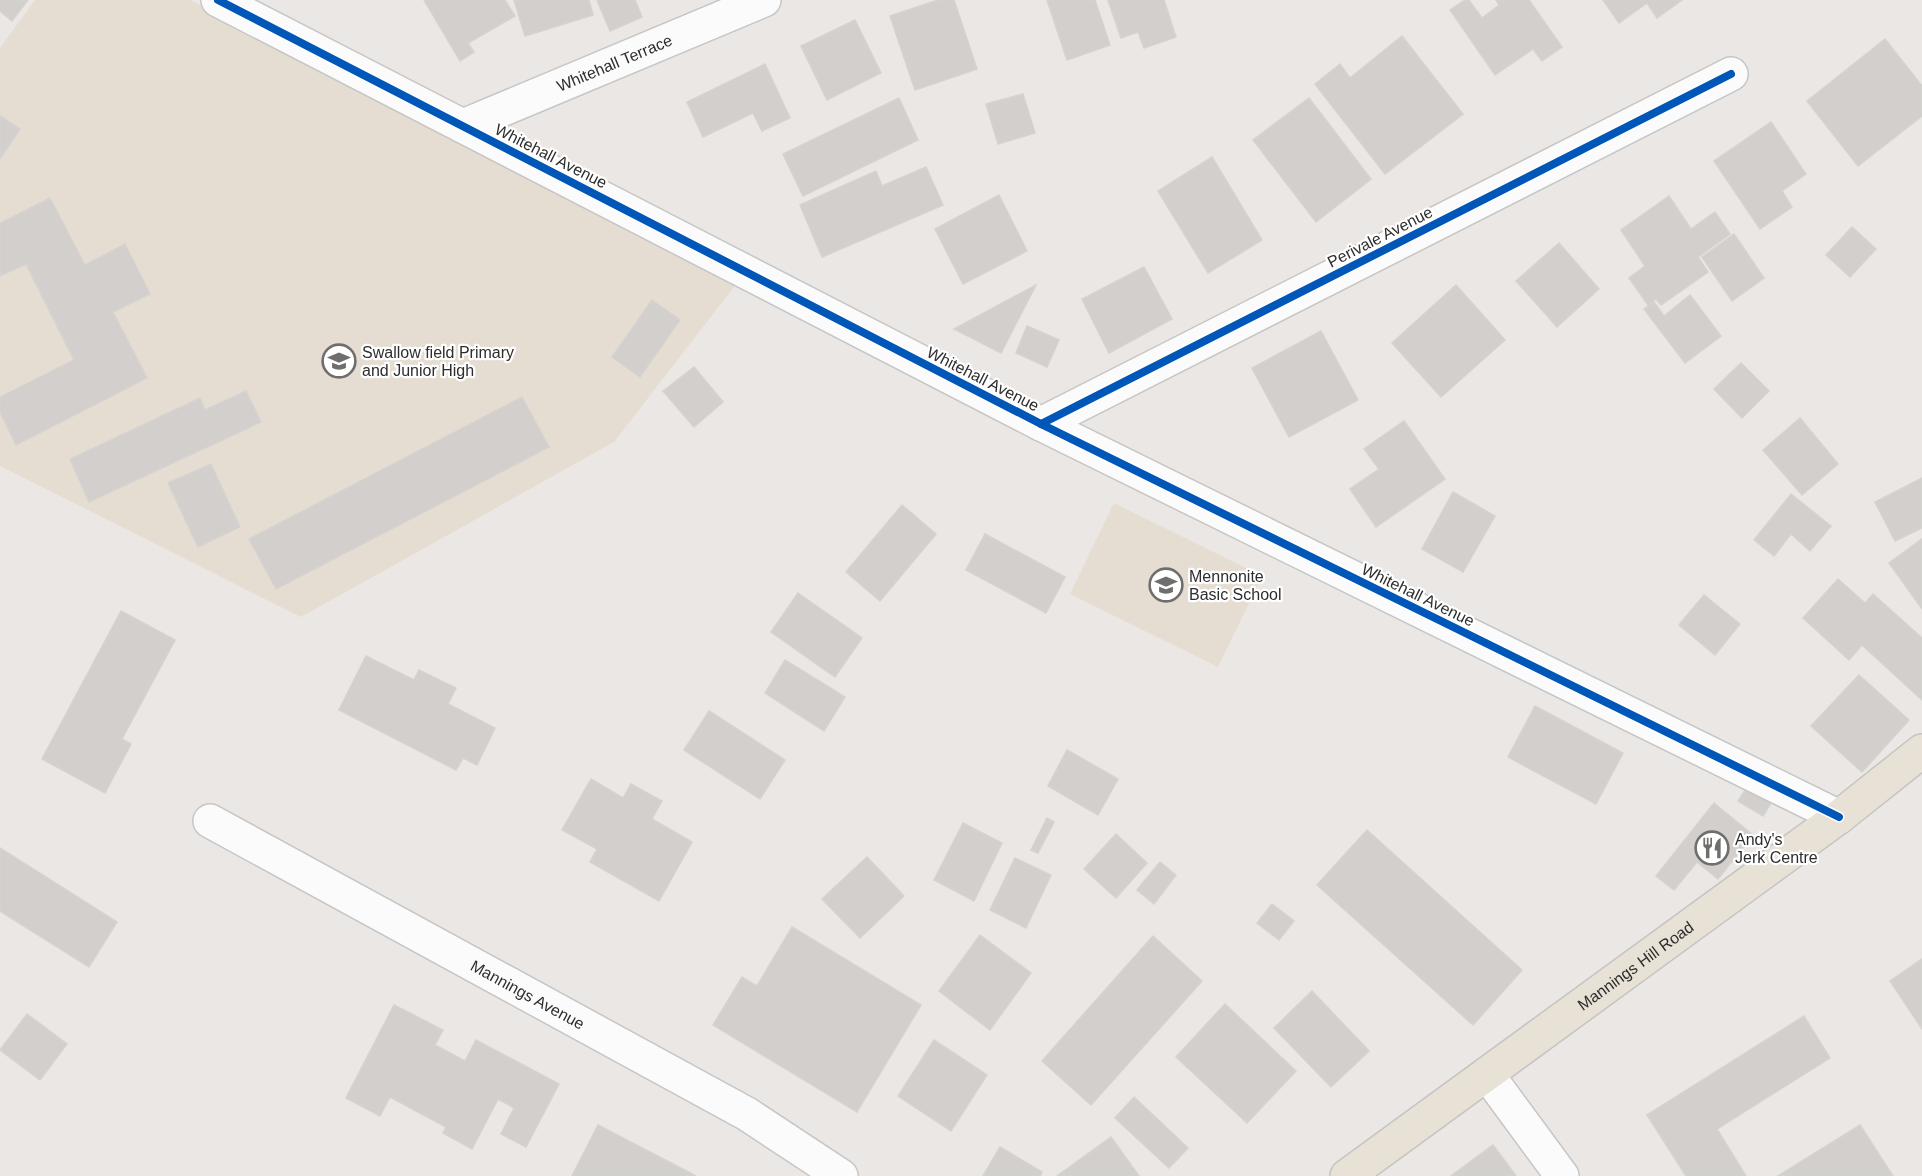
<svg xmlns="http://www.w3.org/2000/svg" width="1922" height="1176" viewBox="0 0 1922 1176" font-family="Helvetica,sans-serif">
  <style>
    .education { fill: #e5ddd2 }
    .building { fill: #d2cfcd; stroke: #d5d3d0; stroke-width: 1.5 }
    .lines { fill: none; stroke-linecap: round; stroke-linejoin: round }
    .minor-casing { stroke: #c6c6c6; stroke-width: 36 }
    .major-casing { stroke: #c6c4c3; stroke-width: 36 }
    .minor { stroke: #fcfbfb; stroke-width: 33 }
    .major { stroke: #e7e1d6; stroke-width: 33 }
    .cycleway-casing { stroke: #fff; stroke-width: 11 }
    .cycleway { stroke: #0057b8; stroke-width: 8 }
    .labels { text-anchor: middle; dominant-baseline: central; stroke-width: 4.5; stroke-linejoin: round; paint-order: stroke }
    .street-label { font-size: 16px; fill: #2d2d2d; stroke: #fff }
    .poi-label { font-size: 16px; fill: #2d2d2d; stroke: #fff; text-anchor: start }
  </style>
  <rect width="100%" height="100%" fill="#eae7e4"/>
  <g class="education">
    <path d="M 35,0 L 190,0 L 740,279 L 614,442 L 301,617 L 0,466 L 0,48 Z"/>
    <path d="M 1114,503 L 1262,576 L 1218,667 L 1070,594 Z"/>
  </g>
  <g class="building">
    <path d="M 0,0 L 28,0 L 12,21 L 0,11 Z"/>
    <path d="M 424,0 L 505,0 L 515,16 L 468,43 L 474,52 L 460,61 Z"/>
    <path d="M 514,0 L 589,0 L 593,15 L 525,36 Z"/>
    <path d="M 597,0 L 635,0 L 642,17 L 610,31 Z"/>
    <path d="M 938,0 L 954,0 L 977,69 L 915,90 L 890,16 Z"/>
    <path d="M 1047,0 L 1095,0 L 1110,45 L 1067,60 Z"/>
    <path d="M 1108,0 L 1164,0 L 1176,37 L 1144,48 L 1138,32 L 1121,38 Z"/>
    <path d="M 1465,0 L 1469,0 L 1482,18 L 1499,5 L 1496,0 L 1529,0 L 1562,47 L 1542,61 L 1533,49 L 1495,75 L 1450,10 Z"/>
    <path d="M 1603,0 L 1682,0 L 1657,18 L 1647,3 L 1619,23 Z"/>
    <path d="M 855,20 L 881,73 L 827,100 L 801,46 Z"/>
    <path d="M 1402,36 L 1463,114 L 1385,174 L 1315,84 L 1340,64 L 1350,78 Z"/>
    <path d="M 1885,39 L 1922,86 L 1922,116 L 1858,166 L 1807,101 Z"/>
    <path d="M 765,64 L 790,118 L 762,131 L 753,113 L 703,137 L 687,102 Z"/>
    <path d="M 1023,94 L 1035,133 L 998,144 L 986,104 Z"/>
    <path d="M 899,98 L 918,140 L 803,196 L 783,154 Z"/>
    <path d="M 1309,98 L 1371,179 L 1316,222 L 1253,140 Z"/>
    <path d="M 0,116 L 20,129 L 0,159 Z"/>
    <path d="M 1771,122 L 1806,174 L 1782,191 L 1792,207 L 1760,229 L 1714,161 Z"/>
    <path d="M 1212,157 L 1262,240 L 1208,273 L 1158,191 Z"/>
    <path d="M 926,167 L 943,205 L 822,257 L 800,205 L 876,171 L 882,186 Z"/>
    <path d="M 999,195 L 1027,251 L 963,284 L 935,229 Z"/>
    <path d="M 1669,196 L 1691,229 L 1715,212 L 1730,234 L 1698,257 L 1708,272 L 1661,305 L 1656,299 L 1648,305 L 1629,278 L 1645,266 L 1621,230 Z"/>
    <path d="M 50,198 L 85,265 L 125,244 L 150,294 L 113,312 L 147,378 L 16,445 L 0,412 L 0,397 L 74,360 L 26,264 L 0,276 L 0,223 Z"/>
    <path d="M 1852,227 L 1876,249 L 1850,277 L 1826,255 Z"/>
    <path d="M 1734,234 L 1764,278 L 1732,301 L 1702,257 Z"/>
    <path d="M 1559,243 L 1599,289 L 1557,327 L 1516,281 Z"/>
    <path d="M 1144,267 L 1172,319 L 1109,353 L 1082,299 Z"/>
    <path d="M 1036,285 L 1001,353 L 954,329 Z"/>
    <path d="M 1456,285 L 1505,340 L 1441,397 L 1392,343 Z"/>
    <path d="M 1690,295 L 1721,336 L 1685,363 L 1644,309 L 1654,302 L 1664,316 Z"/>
    <path d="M 652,300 L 680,320 L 640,377 L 612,357 Z"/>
    <path d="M 1027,326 L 1059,340 L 1047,367 L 1016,353 Z"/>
    <path d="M 1321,331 L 1358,400 L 1289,437 L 1252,368 Z"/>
    <path d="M 1741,363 L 1769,391 L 1742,418 L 1714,389 Z"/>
    <path d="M 694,367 L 723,402 L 694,427 L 663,391 Z"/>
    <path d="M 246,391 L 261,422 L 89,502 L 70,459 L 200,398 L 205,410 Z"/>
    <path d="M 522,397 L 549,447 L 276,589 L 249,539 Z"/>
    <path d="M 1800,418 L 1838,464 L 1802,495 L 1763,450 Z"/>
    <path d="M 1404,421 L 1445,479 L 1376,527 L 1350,489 L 1379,469 L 1364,449 Z"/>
    <path d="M 211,464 L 240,527 L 198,547 L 168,483 Z"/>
    <path d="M 1922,478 L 1922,528 L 1895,541 L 1875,502 Z"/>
    <path d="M 1453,492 L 1495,516 L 1463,572 L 1422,549 Z"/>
    <path d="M 1791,494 L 1831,526 L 1810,551 L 1791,534 L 1774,556 L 1754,540 Z"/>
    <path d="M 902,505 L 936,534 L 880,601 L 846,572 Z"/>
    <path d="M 985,534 L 1065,577 L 1046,613 L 966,570 Z"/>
    <path d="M 1922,539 L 1922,609 L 1889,563 Z"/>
    <path d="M 1838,579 L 1865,603 L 1873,594 L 1922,638 L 1922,700 L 1862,645 L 1849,660 L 1803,618 Z"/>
    <path d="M 798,593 L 862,638 L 835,677 L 771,632 Z"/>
    <path d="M 1704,595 L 1740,624 L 1715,655 L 1679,625 Z"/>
    <path d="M 121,611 L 175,640 L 122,739 L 131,744 L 105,793 L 42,759 Z"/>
    <path d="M 366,656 L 414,680 L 419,670 L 456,688 L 448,704 L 495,728 L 477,765 L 463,758 L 456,770 L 339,710 Z"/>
    <path d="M 785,660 L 845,697 L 824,731 L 765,693 Z"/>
    <path d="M 1859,675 L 1909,720 L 1862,772 L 1811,726 Z"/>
    <path d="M 1535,706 L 1623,753 L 1596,804 L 1508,757 Z"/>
    <path d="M 709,711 L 785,760 L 760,799 L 684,750 Z"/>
    <path d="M 1067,750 L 1118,779 L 1098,815 L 1048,786 Z"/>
    <path d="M 591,779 L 623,798 L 631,784 L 662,801 L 652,819 L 692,842 L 659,901 L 590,862 L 597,849 L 562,830 Z"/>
    <path d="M 1749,784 L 1773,800 L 1763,816 L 1738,801 Z"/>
    <path d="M 1714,803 L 1753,835 L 1718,879 L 1697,862 L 1674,890 L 1656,876 Z"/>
    <path d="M 1047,818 L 1054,822 L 1038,853 L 1031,850 Z"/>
    <path d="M 963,823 L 1002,843 L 974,901 L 934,880 Z"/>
    <path d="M 1367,830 L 1522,970 L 1473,1025 L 1317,885 Z"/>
    <path d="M 1116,834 L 1147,863 L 1116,898 L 1084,869 Z"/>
    <path d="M 0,848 L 117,922 L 89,967 L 0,911 Z"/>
    <path d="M 867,857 L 904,896 L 860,938 L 822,899 Z"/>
    <path d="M 1015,858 L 1051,875 L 1026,928 L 990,910 Z"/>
    <path d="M 1160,862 L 1176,875 L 1154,904 L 1137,890 Z"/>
    <path d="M 1272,904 L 1294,921 L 1279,940 L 1257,923 Z"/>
    <path d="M 792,927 L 921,1005 L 857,1112 L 713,1025 L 742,977 L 757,986 Z"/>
    <path d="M 980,935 L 1031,973 L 990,1030 L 939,991 Z"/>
    <path d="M 1153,936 L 1202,981 L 1091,1105 L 1042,1061 Z"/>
    <path d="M 1922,959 L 1922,1029 L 1890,981 Z"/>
    <path d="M 1312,991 L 1369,1051 L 1331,1087 L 1274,1028 Z"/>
    <path d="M 1225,1004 L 1296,1071 L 1247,1123 L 1176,1057 Z"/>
    <path d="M 394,1005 L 443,1030 L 435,1045 L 465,1061 L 476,1040 L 559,1084 L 526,1147 L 501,1134 L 514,1108 L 498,1099 L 472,1149 L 443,1133 L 446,1127 L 390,1097 L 380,1116 L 346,1098 Z"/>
    <path d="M 27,1014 L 67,1044 L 40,1080 L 0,1050 Z"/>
    <path d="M 1804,1016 L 1830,1058 L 1717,1129 L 1746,1176 L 1686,1176 L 1647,1115 Z"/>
    <path d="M 934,1040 L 987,1075 L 951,1131 L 898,1096 Z"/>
    <path d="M 1134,1097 L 1188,1148 L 1169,1168 L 1115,1118 Z"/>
    <path d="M 598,1125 L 696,1176 L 572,1176 Z"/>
    <path d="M 1860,1125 L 1893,1176 L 1778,1176 Z"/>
    <path d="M 1111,1137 L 1139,1176 L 1057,1176 Z"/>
    <path d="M 1493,1145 L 1516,1176 L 1451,1176 Z"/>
    <path d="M 1000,1147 L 1042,1172 L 1040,1176 L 983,1176 Z"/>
  </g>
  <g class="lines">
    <g class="minor-casing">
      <g id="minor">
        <path d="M 218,0 L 1041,424 L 1839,817"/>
        <path id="s1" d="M 463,126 L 764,0"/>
        <path d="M 1041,424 L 1731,74"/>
        <path id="s2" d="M 210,821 L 747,1114 L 841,1176"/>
        <path d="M 1487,1074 L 1562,1176"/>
      </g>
    </g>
    <g class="major-casing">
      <g id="major">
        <path id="s3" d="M 1347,1176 L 1839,817 L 1922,751"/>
      </g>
    </g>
    <use href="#minor" class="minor"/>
    <use href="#major" class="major"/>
    <g class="cycleway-casing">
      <g id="cycleway">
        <path d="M 218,0 L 1041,424 L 1839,817"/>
        <path d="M 1041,424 L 1731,74"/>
      </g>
    </g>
    <use href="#cycleway" class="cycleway"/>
  </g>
  <defs>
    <g id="school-ring" transform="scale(1.725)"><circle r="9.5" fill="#fff" stroke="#6f6e6d" stroke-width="1.5"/><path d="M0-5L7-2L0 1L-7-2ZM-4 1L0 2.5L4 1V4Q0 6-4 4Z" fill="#6f6e6d"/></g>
    <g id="restaurant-ring" transform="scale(1.725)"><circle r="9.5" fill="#fff" stroke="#6f6e6d" stroke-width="1.5"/><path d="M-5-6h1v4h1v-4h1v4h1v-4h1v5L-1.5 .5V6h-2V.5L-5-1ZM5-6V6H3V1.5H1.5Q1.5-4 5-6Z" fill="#6f6e6d"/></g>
  </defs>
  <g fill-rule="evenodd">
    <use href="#school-ring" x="339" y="361"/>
    <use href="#school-ring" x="1166" y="585"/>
    <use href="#restaurant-ring" x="1712" y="848"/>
  </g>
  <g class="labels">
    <g class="street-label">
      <text stroke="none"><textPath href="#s1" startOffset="164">Whitehall Terrace</textPath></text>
      <text transform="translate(551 156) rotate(27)">Whitehall Avenue</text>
      <text transform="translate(1380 237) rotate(-27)">Perivale Avenue</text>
      <text transform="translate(983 379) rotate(27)">Whitehall Avenue</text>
      <text transform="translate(1418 595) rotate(26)">Whitehall Avenue</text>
      <text stroke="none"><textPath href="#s3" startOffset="357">Mannings Hill Road</textPath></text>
      <text stroke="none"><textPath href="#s2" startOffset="362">Mannings Avenue</textPath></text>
    </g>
    <g class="poi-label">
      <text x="362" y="352">Swallow field Primary<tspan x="362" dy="18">and Junior High</tspan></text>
      <text x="1189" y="576">Mennonite<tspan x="1189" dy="18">Basic School</tspan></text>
      <text x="1735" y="839">Andy's<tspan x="1735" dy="18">Jerk Centre</tspan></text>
    </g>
  </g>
</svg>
